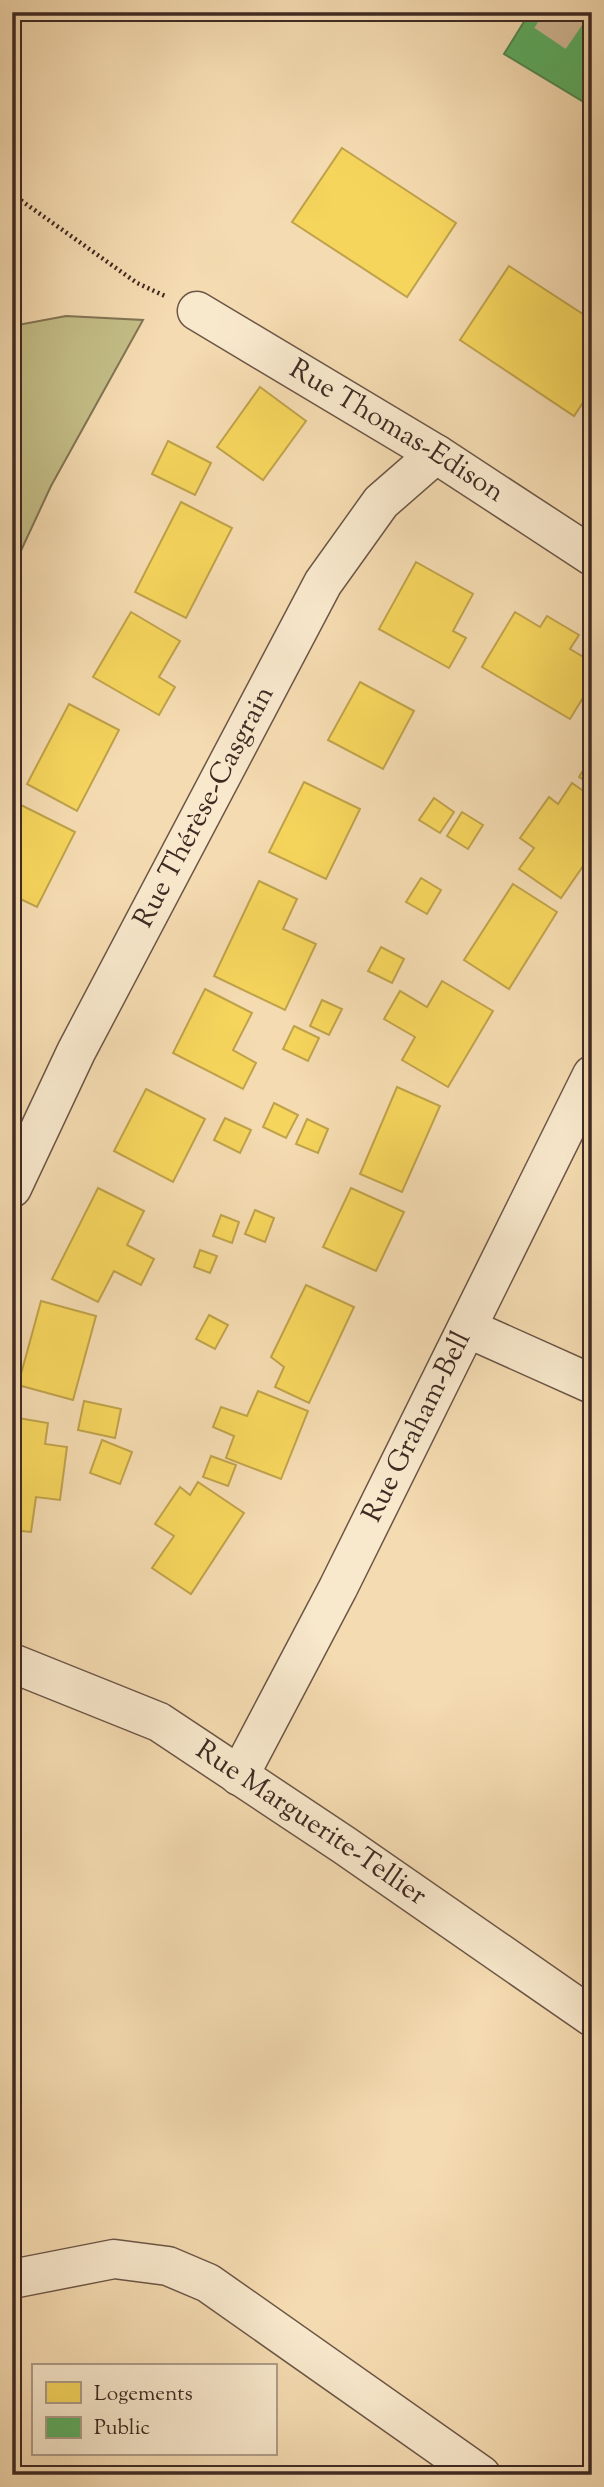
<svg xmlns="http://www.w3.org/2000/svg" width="604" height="2487" viewBox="0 0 604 2487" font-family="'Sorts Mill Goudy',serif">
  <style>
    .green { fill: #c4be87; stroke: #827455; stroke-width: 2 }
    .homes { fill: #f6d55c; stroke: #bfa24b; stroke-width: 2 }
    .public { fill: #5aae61; stroke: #52864e; stroke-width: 2 }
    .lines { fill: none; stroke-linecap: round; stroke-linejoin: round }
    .minor-tunnel { stroke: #d1b895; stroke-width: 38; stroke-dasharray: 38 19; stroke-linecap: butt }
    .minor-casing { stroke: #6c5646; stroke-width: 41 }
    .path { stroke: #3f2a23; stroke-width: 4.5; stroke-dasharray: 2 3.5; stroke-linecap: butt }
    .minor { stroke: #f8e8cc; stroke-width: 38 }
    .labels { text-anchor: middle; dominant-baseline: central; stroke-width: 7; stroke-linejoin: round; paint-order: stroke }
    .street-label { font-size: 28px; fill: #3f2a23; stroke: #f8e8cc }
  </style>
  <rect width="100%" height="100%" fill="#f5dbb1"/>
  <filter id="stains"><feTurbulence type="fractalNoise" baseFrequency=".00286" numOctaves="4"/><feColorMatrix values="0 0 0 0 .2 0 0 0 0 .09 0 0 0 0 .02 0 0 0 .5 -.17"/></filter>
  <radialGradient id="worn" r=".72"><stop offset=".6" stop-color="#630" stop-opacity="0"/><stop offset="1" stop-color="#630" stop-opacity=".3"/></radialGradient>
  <path class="green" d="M 66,316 L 143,320 L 51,486 L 12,570 L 12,326 Z"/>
  <g class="homes">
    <path d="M 342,148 L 456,223 L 407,297 L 292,222 Z"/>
    <path d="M 509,266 L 592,320 L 592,389 L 574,416 L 460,340 Z"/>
    <path d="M 260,387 L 306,421 L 263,480 L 217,447 Z"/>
    <path d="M 168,441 L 211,463 L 195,495 L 152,474 Z"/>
    <path d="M 181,502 L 232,528 L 186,618 L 135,592 Z"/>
    <path d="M 416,562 L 473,594 L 453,631 L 466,638 L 449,668 L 379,629 Z"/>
    <path d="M 131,612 L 180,641 L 159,677 L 175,687 L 159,715 L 93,677 Z"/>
    <path d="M 515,612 L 540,627 L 547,616 L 579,635 L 570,649 L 592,662 L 592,683 L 570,719 L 482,667 Z"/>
    <path d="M 360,682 L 414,711 L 383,769 L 328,740 Z"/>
    <path d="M 69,704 L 119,730 L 77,811 L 27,784 Z"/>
    <path d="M 592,756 L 592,785 L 579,777 Z"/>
    <path d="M 304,782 L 360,809 L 326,879 L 269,852 Z"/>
    <path d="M 572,783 L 592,797 L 592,853 L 561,898 L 519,869 L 534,848 L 520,838 L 549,797 L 558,804 Z"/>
    <path d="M 434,798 L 454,812 L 440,833 L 419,820 Z"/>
    <path d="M 17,803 L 75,832 L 37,907 L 12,895 L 12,811 Z"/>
    <path d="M 462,812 L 483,825 L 468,849 L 447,836 Z"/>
    <path d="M 421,878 L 441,890 L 427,914 L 406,902 Z"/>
    <path d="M 259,881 L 297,899 L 283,929 L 316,944 L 285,1010 L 214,976 Z"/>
    <path d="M 513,884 L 557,912 L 509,989 L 464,960 Z"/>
    <path d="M 381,947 L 404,959 L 392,983 L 368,971 Z"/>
    <path d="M 442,981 L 493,1011 L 448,1087 L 402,1060 L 415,1037 L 384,1019 L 400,991 L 427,1007 Z"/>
    <path d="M 205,989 L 252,1013 L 233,1050 L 256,1063 L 243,1089 L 173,1053 Z"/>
    <path d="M 322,1000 L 342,1009 L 329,1035 L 310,1026 Z"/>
    <path d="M 294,1026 L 319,1038 L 308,1061 L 283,1049 Z"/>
    <path d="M 397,1087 L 440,1106 L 402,1192 L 360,1174 Z"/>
    <path d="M 146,1089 L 205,1119 L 173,1182 L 114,1151 Z"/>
    <path d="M 274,1103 L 298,1115 L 286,1138 L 263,1127 Z"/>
    <path d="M 225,1118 L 251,1130 L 240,1153 L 214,1140 Z"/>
    <path d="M 307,1119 L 328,1129 L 318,1153 L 296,1144 Z"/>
    <path d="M 98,1188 L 144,1211 L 127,1245 L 154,1259 L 141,1285 L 114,1271 L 98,1302 L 52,1279 Z"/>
    <path d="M 351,1188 L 404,1212 L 376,1271 L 323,1247 Z"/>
    <path d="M 255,1210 L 274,1218 L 265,1242 L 245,1234 Z"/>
    <path d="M 221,1215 L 239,1222 L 232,1243 L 213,1236 Z"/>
    <path d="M 200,1250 L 217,1256 L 210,1273 L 194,1267 Z"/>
    <path d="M 306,1285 L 354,1307 L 309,1403 L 275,1387 L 284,1367 L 271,1357 Z"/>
    <path d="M 41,1301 L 96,1316 L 73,1400 L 18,1385 Z"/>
    <path d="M 209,1315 L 228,1325 L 215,1349 L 196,1339 Z"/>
    <path d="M 258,1391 L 308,1411 L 281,1479 L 226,1458 L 234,1436 L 213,1427 L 221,1407 L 247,1416 Z"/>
    <path d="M 84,1401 L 121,1409 L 115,1438 L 78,1430 Z"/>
    <path d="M 12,1417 L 48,1423 L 45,1444 L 67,1447 L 60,1500 L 36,1497 L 31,1532 L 12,1530 Z"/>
    <path d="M 102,1440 L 132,1452 L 120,1484 L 90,1473 Z"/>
    <path d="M 211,1456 L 236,1465 L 228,1486 L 203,1477 Z"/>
    <path d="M 198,1482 L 244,1513 L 191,1594 L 152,1568 L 174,1536 L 155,1524 L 180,1487 L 190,1495 Z"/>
  </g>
  <path class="public" d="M 530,12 L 592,12 L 592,107 L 504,54 Z"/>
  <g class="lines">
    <path class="minor-tunnel" d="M 545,12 L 592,44"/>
    <g class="minor-casing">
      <g id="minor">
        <path id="s1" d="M 197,311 L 436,454 L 592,556"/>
        <path id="s2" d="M 12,1188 L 76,1052 L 323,583 L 381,502 L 436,454"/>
        <path d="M 467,1328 L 592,1384"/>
        <path id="s3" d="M 12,1663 L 159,1722 L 344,1845 L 592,2017"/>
        <path id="s4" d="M 239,1776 L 338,1588 L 592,1075"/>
        <path d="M 12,2279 L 114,2259 L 168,2266 L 208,2283 L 481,2475"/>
      </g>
    </g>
    <path class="path" d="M 12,194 L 137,283 L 165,296"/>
    <use href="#minor" class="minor"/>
  </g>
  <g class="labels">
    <g class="street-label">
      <text stroke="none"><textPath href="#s1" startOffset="233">Rue Thomas-Edison</textPath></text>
      <text stroke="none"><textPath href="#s2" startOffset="427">Rue Thérèse-Casgrain</textPath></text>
      <text stroke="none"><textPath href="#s4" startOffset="392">Rue Graham-Bell</textPath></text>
      <text stroke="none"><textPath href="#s3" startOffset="341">Rue Marguerite-Tellier</textPath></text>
    </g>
  </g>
  <rect width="604" height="2487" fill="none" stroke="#f5dbb1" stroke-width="42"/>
  <rect x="14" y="14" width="576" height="2459" fill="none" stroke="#3f2a23" stroke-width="3.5"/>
  <rect x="21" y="21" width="562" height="2445" fill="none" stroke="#3f2a23" stroke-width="2"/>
  <rect x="32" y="2364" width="245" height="91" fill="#f8e8cc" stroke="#ae9c88" stroke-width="2"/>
  <rect x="46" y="2382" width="35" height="21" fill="#f6d55c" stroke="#ae9c88" stroke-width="2"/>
  <text x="94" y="2400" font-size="21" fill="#3f2a23">Logements</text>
  <rect x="46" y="2417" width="35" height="21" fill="#5aae61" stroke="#ae9c88" stroke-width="2"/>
  <text x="94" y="2434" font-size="21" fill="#3f2a23">Public</text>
  <rect width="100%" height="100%" filter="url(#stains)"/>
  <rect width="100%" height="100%" fill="url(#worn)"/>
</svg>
